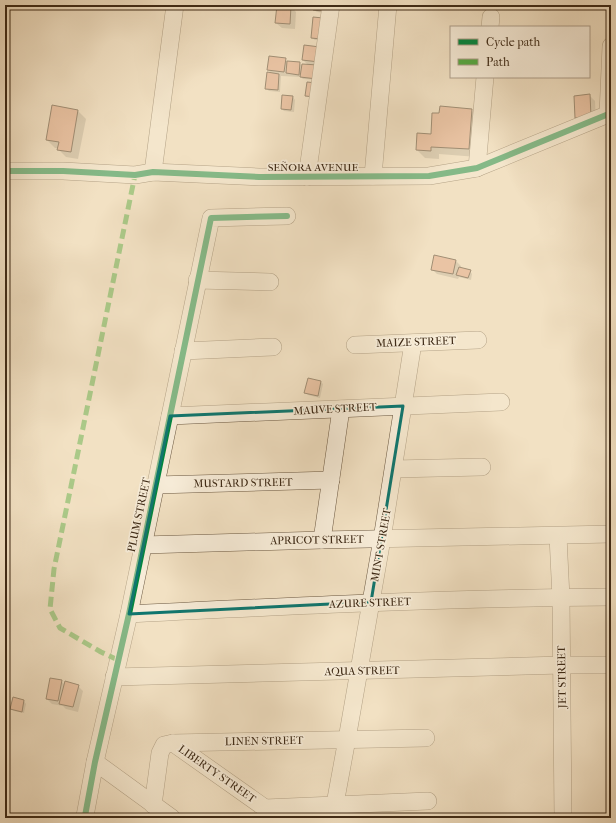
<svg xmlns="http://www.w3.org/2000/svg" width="616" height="823" viewBox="0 0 616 823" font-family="'IM FELL French Canon',serif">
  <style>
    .shadow { fill: #0003 }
    .building { fill: #e09f7f; stroke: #3e2a16 }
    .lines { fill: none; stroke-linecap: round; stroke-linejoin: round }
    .minor-casing { stroke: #6b5841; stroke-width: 18 }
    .minor { stroke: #f7ecd8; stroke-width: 17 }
    .quiet { stroke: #55ab42; stroke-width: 5; stroke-dasharray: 10 5; stroke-linecap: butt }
    .cycleway-casing { stroke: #f7ecd8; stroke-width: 8 }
    .cycleway { stroke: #00873e; stroke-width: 6 }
    .marked { fill: none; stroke: #0f766e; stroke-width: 3; stroke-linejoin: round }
    .labels { text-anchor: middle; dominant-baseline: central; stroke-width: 3.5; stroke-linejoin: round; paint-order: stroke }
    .street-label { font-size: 11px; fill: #3e2a16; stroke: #f7ecd8 }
  </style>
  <rect width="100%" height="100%" fill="#f2e1c3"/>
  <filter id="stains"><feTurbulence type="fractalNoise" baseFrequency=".005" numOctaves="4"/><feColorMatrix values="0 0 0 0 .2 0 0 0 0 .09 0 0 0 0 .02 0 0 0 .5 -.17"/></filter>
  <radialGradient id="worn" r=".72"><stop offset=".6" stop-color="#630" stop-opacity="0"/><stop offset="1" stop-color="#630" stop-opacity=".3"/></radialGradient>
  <g class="shadow">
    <path d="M 315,5 L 324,13 L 317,12 L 314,10 Z"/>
    <path d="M 291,7 L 296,12 L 295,29 L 282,28 L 276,23 Z"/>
    <path d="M 314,18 L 323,41 L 315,40 L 312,38 Z"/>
    <path d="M 320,48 L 319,80 L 303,79 L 301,77 L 281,76 L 280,92 L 269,91 L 266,88 L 273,74 L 268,70 L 285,59 L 288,62 L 299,63 L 301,65 L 309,66 L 303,60 Z"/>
    <path d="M 590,96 L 595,101 L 596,122 L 581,123 L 576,118 L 575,97 Z"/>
    <path d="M 293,97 L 295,100 L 294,112 L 284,111 L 282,109 Z"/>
    <path d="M 471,110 L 479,118 L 477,157 L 439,154 L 439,159 L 425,158 L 417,150 L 432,135 L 440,114 Z"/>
    <path d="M 78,111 L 86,119 L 78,159 L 66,157 L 58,149 L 58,148 L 55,148 L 47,140 Z"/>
    <path d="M 456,261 L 461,266 L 461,268 L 470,271 L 472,274 L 471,280 L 459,277 L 458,279 L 437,274 L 432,269 Z"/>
    <path d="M 321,382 L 323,384 L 320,398 L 308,395 L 305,392 Z"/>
    <path d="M 61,681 L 65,685 L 78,686 L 83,691 L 78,712 L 66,709 L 63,706 L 52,704 L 47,699 Z"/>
    <path d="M 14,699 L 24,701 L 26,704 L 24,713 L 14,711 L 11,709 Z"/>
  </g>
  <g class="building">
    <path d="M 277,5 L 291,6 L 290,24 L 275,23 Z"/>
    <path d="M 314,5 L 323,5 L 322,11 L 313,10 Z"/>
    <path d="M 313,17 L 323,18 L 321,39 L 311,38 Z"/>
    <path d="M 304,45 L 320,47 L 319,62 L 302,60 Z"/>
    <path d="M 269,56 L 286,58 L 284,72 L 267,70 Z"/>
    <path d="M 287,61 L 300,62 L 299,75 L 286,73 Z"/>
    <path d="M 302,64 L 318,65 L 317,79 L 300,77 Z"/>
    <path d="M 267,72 L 279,74 L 278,90 L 265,89 Z"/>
    <path d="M 307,82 L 317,83 L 315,97 L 305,96 Z"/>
    <path d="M 590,94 L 591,117 L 575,118 L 574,96 Z"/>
    <path d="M 282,95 L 293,96 L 291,110 L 281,109 Z"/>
    <path d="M 52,105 L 78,110 L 71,152 L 57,150 L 59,142 L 46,140 Z"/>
    <path d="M 440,106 L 472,109 L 469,149 L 431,147 L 431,151 L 416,150 L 417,133 L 431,134 L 432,113 L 439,113 Z"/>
    <path d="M 434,255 L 456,260 L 453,274 L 431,270 Z"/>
    <path d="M 459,267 L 471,270 L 468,278 L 456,275 Z"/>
    <path d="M 308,378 L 321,381 L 318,396 L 304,393 Z"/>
    <path d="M 50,678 L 62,680 L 58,701 L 46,699 Z"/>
    <path d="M 65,681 L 79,685 L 73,707 L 59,704 Z"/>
    <path d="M 13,697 L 24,700 L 22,712 L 10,709 Z"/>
  </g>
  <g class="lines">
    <g class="minor-casing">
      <g id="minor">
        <path d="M 490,27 L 491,17"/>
        <path d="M 608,114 L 611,46"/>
        <path d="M 477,168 L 485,77"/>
        <path d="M 5,171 L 63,171 L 135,175 L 153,172 L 259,177 L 429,176 L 477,168 L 611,113"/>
        <path d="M 153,172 L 175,5"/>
        <path d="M 373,176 L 388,5"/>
        <path d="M 307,177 L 331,5"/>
        <path d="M 197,280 L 270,282"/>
        <path d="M 355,345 L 478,340"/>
        <path d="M 183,351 L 273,347"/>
        <path d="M 170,416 L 501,402"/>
        <path d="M 394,469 L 482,467"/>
        <path d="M 156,485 L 331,480"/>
        <path d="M 558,536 L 561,598 L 563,818"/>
        <path d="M 322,540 L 341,409"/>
        <path d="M 143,545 L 322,540 L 611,534"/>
        <path d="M 129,614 C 289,606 450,598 611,597"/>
        <path d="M 114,677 L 562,665 L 611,665"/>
        <path d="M 173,743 L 265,808 L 428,801"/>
        <path d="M 95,762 L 172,818"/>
        <path d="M 153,805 L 160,753 L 164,745 L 173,743 L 426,738"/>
        <path d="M 85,816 L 95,762 L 129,614 L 211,218 L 287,216"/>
        <path d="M 333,818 L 335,804 L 347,739 L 382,539 L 413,343"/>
      </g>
    </g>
    <use href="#minor" class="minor"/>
    <path class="quiet" d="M 118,660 L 101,652 L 60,628 L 50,609 L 54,569 L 135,175"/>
    <g class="cycleway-casing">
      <g id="cycleway">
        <path d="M 5,171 L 63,171 L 135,175 L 153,172 L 259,177 L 429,176 L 477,168 L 611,113"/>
        <path d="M 85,816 L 95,762 L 129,614 L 211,218 L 287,216"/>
      </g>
    </g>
    <use href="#cycleway" class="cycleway"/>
  </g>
  <path d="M0 0H616V823H0ZM 403,406 L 371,602 L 129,614 L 170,416 Z" fill="#f2e1c3" fill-opacity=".55" fill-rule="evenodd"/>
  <path class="marked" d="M 403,406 L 371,602 L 129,614 L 170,416 Z"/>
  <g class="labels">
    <g class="street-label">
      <text x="313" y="167">SEÑORA AVENUE</text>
      <text transform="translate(416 342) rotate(-2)">MAIZE STREET</text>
      <text transform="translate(335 409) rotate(-3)">MAUVE STREET</text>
      <text transform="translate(243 483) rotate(-1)">MUSTARD STREET</text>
      <text transform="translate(139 515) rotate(-78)">PLUM STREET</text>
      <text transform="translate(317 540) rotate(-1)">APRICOT STREET</text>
      <text transform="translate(381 545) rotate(-80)">MINT STREET</text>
      <text transform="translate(370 603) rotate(-2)">AZURE STREET</text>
      <text transform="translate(362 671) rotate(-1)">AQUA STREET</text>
      <text transform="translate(562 677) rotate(-91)">JET STREET</text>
      <text transform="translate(264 741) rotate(-1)">LINEN STREET</text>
      <text transform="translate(217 774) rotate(35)">LIBERTY STREET</text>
    </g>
  </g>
  <rect width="616" height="823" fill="none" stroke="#f2e1c3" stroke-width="20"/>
  <rect x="6" y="6" width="604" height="811" fill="none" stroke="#3e2a16" stroke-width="2"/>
  <rect x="10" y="10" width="596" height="803" fill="none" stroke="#3e2a16"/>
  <rect x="450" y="26" width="140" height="52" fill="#f7ecd8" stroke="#ad9e8a"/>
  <rect x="458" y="39" width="20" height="6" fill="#00873e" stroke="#ad9e8a"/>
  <text x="486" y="46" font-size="12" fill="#3e2a16">Cycle path</text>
  <rect x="458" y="59" width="20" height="6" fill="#55ab42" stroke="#ad9e8a"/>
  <text x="486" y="66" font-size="12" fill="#3e2a16">Path</text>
  <rect width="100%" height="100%" filter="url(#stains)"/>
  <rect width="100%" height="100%" fill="url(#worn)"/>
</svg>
